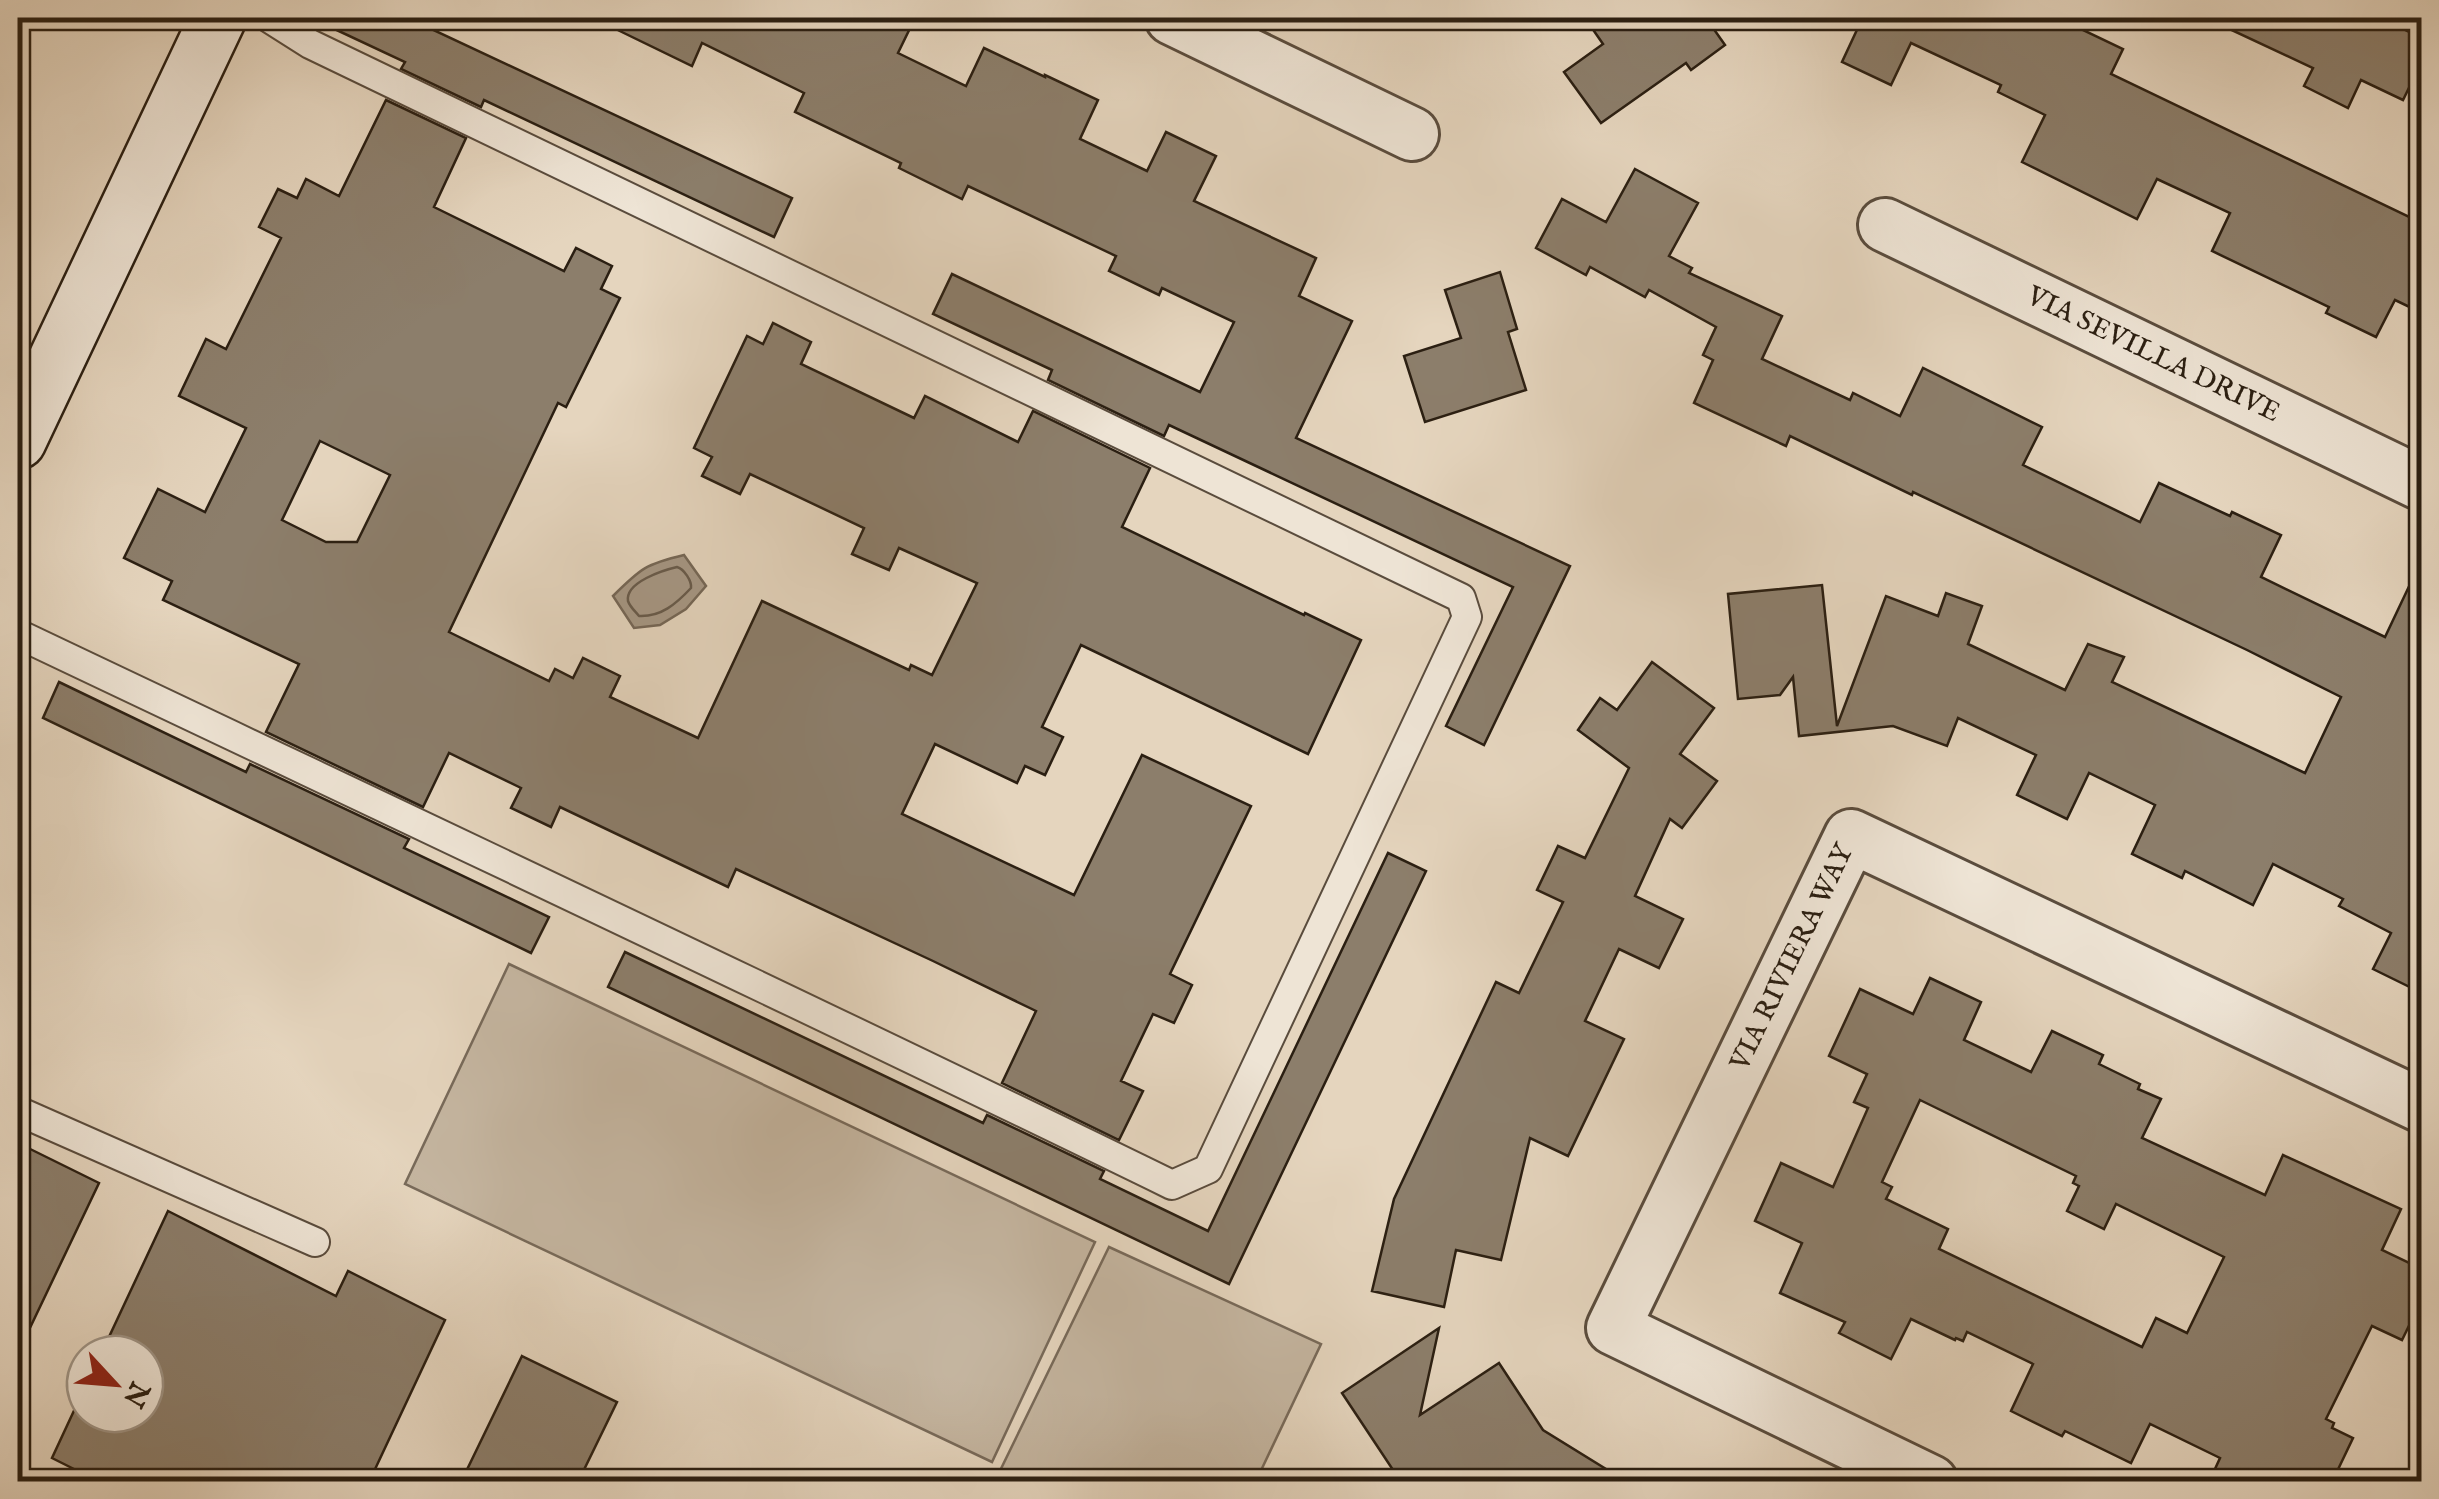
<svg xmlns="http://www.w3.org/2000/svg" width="2439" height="1499" viewBox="0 0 2439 1499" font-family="'IM FELL English',serif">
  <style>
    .green { fill: #c5b6a1; stroke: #786a5a; stroke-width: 2.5 }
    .water { fill: #a69784; stroke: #756756; stroke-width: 2.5 }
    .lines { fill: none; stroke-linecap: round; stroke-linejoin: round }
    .shore { stroke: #685b4b; stroke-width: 2.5 }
    .building { fill: #8c7e6b; stroke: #2b1f12; stroke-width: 2.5; fill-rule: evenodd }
    .service-casing { stroke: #5a4c3d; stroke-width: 32 }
    .minor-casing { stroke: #5a4c3d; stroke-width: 58 }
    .secondary-casing { stroke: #2b1f12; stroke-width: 60 }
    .service { stroke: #eee4d5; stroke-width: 28 }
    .minor { stroke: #eee4d5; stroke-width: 52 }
    .secondary { stroke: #eee4d5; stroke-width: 55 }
    .labels { text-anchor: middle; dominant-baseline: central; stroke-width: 8; stroke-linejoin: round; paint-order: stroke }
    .street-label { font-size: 28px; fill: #2b1f12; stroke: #eee4d5 }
  </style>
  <rect width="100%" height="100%" fill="#e5d5be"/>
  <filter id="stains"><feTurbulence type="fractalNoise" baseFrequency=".002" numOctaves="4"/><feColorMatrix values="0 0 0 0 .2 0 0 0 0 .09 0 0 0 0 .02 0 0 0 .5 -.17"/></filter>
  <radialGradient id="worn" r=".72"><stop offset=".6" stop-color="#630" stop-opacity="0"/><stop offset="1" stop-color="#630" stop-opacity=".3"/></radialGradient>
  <g class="green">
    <path d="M 509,964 L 1095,1242 L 992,1462 L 405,1184 Z"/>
    <path d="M 1109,1247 L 1321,1344 L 1256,1481 L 995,1481 Z"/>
  </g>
  <path class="water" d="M 684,555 L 706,586 L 686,609 L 660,625 L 634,628 L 613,596 C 641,568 646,564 684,555 Z"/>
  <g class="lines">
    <path class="shore" d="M 677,567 C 684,569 692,581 691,588 C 676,604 661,617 639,616 C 635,611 630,607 628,601 C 625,582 664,570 677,567 Z"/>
  </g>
  <g class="building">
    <path d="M 311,18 L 408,18 L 792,198 L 774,237 L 484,100 L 481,107 L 401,69 L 405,62 Z"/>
    <path d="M 593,18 L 915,18 L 898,53 L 966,86 L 984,48 L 1045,77 L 1045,75 L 1098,100 L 1080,139 L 1147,171 L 1166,132 L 1216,156 L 1194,201 L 1316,258 L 1299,296 L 1352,321 L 1296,438 L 1570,566 L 1484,745 L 1446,726 L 1513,587 L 1169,425 L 1164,436 L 1048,380 L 1052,370 L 933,314 L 952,274 L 1200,392 L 1234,322 L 1162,288 L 1159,295 L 1109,271 L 1116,256 L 968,186 L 962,199 L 899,168 L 901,163 L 795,112 L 804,93 L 702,43 L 692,66 Z"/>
    <path d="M 1585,18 L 1706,18 L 1725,45 L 1691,70 L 1686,63 L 1601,123 L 1564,72 L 1603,44 Z"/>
    <path d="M 1858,18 L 2058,18 L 2123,49 L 2111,74 L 2422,223 L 2422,313 L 2395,300 L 2376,337 L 2326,313 L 2329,307 L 2212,251 L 2230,213 L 2157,179 L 2137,219 L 2022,162 L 2045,115 L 1998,92 L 2001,85 L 1911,43 L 1891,85 L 1842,62 L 1862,19 Z"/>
    <path d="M 2206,18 L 2406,18 L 2401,28 L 2422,38 L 2422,61 L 2403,100 L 2361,80 L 2348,108 L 2304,86 L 2313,68 Z"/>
    <path d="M 386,100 L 466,138 L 434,207 L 564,271 L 576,248 L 612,266 L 601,289 L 620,298 L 566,407 L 558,403 L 449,632 L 549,681 L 555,669 L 573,678 L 583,658 L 620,676 L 610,697 L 698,738 L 762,601 L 909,670 L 911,665 L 932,675 L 977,583 L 899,548 L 889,570 L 852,554 L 864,528 L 750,474 L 740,494 L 702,476 L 712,457 L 694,448 L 747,336 L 763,344 L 773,323 L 811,342 L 801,364 L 914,418 L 925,396 L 1018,442 L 1033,411 L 1150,468 L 1122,527 L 1304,615 L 1305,613 L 1361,640 L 1308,754 L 1081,645 L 1042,727 L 1063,737 L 1045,775 L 1025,766 L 1017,783 L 935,744 L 902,814 L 1074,895 L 1142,755 L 1251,806 L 1170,974 L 1192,985 L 1174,1023 L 1153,1014 L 1121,1081 L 1143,1091 L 1119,1140 L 1002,1083 L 1036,1011 L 933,961 L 736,869 L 728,887 L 560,807 L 551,827 L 511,808 L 521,788 L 449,753 L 423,807 L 266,732 L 299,664 L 163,600 L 172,581 L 124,558 L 158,489 L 205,512 L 246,428 L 179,396 L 206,339 L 226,349 L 281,238 L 259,227 L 278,189 L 297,198 L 306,179 L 339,196 ZM 320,441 L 390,475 L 357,542 L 326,542 L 282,520 Z"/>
    <path d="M 1635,169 L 1698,203 L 1669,256 L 1692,268 L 1689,273 L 1782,316 L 1762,359 L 1850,400 L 1853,393 L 1900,416 L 1923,368 L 2042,427 L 2023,465 L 2140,522 L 2159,483 L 2230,516 L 2232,512 L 2281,535 L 2261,577 L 2385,637 L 2422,559 L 2422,993 L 2373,969 L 2391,933 L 2339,906 L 2343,899 L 2273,864 L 2253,905 L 2185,871 L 2182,878 L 2132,854 L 2155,805 L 2089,773 L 2067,819 L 2017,795 L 2036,755 L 1958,718 L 1947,746 L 1893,726 L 1799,736 L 1793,677 L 1780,695 L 1738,699 L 1728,594 L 1822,585 L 1837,726 L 1886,596 L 1938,616 L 1946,593 L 1982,606 L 1968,644 L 2065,690 L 2088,644 L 2124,657 L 2112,682 L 2305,773 L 2341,697 L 2247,650 L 1913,492 L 1912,495 L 1790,436 L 1786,446 L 1694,403 L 1713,360 L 1703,355 L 1716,327 L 1649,290 L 1645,297 L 1590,267 L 1586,275 L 1536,248 L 1562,199 L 1606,222 Z"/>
    <path d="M 1500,272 L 1517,329 L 1508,332 L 1526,390 L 1425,422 L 1404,356 L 1461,338 L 1445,290 Z"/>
    <path d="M 1652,662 L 1714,708 L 1680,754 L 1717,781 L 1682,828 L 1670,819 L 1635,896 L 1683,919 L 1659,968 L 1619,949 L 1585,1021 L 1624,1039 L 1568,1156 L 1530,1138 L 1501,1260 L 1456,1250 L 1444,1307 L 1372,1291 L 1394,1199 L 1496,982 L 1519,993 L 1563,902 L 1537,890 L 1558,846 L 1585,858 L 1629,768 L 1578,730 L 1600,698 L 1617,710 Z"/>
    <path d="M 59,682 L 246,772 L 250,764 L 409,839 L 404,848 L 549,917 L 531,953 L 43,718 Z"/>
    <path d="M 1388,853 L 1426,871 L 1229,1284 L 608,987 L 625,952 L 983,1123 L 987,1115 L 1104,1171 L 1100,1179 L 1208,1231 Z"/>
    <path d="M 1930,978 L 1981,1002 L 1964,1040 L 2031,1072 L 2052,1031 L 2103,1055 L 2099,1064 L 2140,1084 L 2138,1089 L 2161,1099 L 2142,1138 L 2265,1195 L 2283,1155 L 2401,1209 L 2382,1250 L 2422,1269 L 2422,1299 L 2402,1340 L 2372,1326 L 2326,1419 L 2334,1423 L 2332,1428 L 2353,1438 L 2332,1482 L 2209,1482 L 2220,1458 L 2150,1424 L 2131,1463 L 2065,1431 L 2062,1436 L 2011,1411 L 2033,1364 L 1967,1332 L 1963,1341 L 1956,1338 L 1955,1340 L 1911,1319 L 1891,1359 L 1839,1333 L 1845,1322 L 1780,1293 L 1802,1243 L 1755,1221 L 1781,1163 L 1833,1187 L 1868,1108 L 1854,1102 L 1867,1074 L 1829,1056 L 1860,989 L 1913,1014 ZM 1920,1100 L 2076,1176 L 2073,1183 L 2079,1186 L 2067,1211 L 2104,1229 L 2116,1204 L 2224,1257 L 2187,1333 L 2156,1318 L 2142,1347 L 1939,1249 L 1948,1229 L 1886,1199 L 1892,1187 L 1882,1182 Z"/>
    <path d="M 18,1143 L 99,1183 L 18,1353 Z"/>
    <path d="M 168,1211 L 336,1296 L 348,1271 L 445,1320 L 369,1482 L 100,1482 L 52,1458 L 85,1387 L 85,1414 L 145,1414 L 145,1354 L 101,1354 Z"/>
    <path d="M 1439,1328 L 1420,1415 L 1499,1363 L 1543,1430 L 1627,1482 L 1401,1482 L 1342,1393 Z"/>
    <path d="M 522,1356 L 617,1402 L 578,1482 L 461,1482 Z"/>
  </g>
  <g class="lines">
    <g class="service-casing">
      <g id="service">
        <path d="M 18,634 C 403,817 789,998 1172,1185 L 1208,1169 L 1467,617 L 1461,598 L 310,44 L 269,18"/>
        <path d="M 18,1111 L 315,1242"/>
      </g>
    </g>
    <g class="minor-casing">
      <g id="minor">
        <path d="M 1172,18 L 1412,134"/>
        <path id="s1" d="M 1885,225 L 2422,484"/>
        <path id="s2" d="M 1931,1482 L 1613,1328 L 1851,836 L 2422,1106"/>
      </g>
    </g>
    <g class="secondary-casing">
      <path id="secondary" d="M 18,441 L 218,18"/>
    </g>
    <use href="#service" class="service"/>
    <use href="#minor" class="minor"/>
    <use href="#secondary" class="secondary"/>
  </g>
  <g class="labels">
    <g class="street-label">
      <text stroke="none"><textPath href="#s1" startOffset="298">VIA SEVILLA DRIVE</textPath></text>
      <text stroke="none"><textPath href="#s2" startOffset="765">VIA RIVIERA WAY</textPath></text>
    </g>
  </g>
  <rect width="2439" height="1499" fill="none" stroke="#e5d5be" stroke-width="60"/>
  <rect x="20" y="20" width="2399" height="1459" fill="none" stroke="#2b1f12" stroke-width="5"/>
  <rect x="30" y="30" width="2379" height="1439" fill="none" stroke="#2b1f12" stroke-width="2.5"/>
  <g transform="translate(115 1384) rotate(116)"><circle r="48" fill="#eee4d5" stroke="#a09587" stroke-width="2.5"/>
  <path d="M0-8L18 38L0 25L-18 38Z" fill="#8f2418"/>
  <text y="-15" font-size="28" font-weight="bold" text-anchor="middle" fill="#2b1f12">N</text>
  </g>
  <rect width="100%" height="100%" filter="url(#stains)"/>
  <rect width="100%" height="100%" fill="url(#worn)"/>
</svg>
